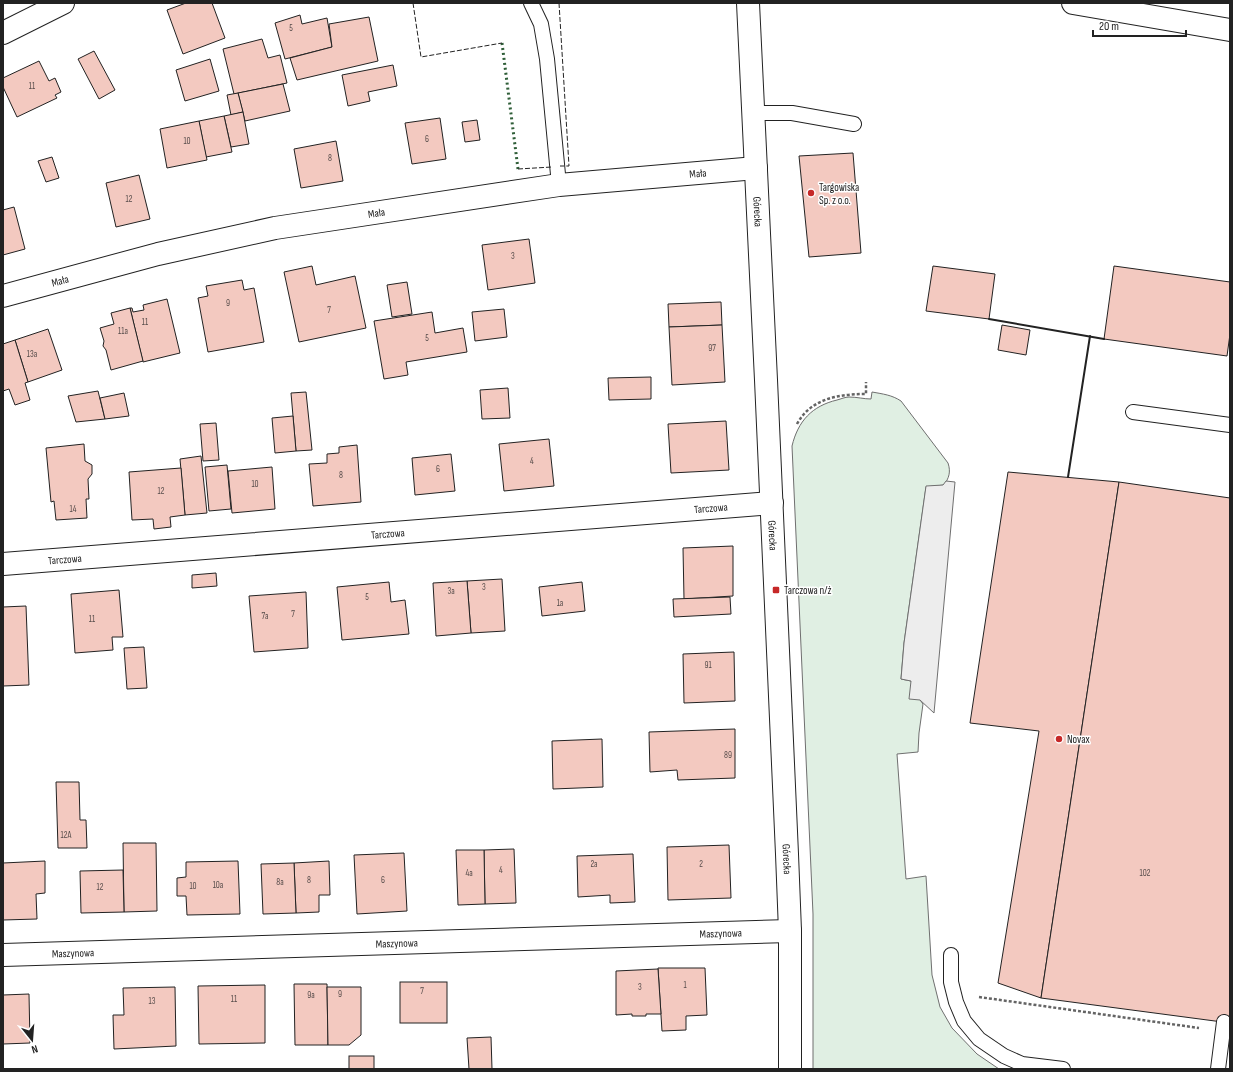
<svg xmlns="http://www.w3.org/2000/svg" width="1233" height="1072" viewBox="0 0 1233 1072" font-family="'Sofia Sans Condensed',sans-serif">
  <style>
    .green { fill: #e0efe3; stroke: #6f6f6f }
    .parking { fill: #ededed; stroke: #6f6f6f }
    .building { fill: #f3c9c0; stroke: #222 }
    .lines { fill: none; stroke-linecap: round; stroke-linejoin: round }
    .lane-casing { stroke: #222; stroke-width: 16 }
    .street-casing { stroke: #222; stroke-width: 24 }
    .secondary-casing { stroke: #222; stroke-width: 24 }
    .path { stroke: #646464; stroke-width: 2.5; stroke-dasharray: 3 2; stroke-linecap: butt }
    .lane { stroke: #fff; stroke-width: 14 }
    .street { stroke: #fff; stroke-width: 22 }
    .secondary { stroke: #fff; stroke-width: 22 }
    .hedge { stroke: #2f5e38; stroke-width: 3; stroke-dasharray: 2 3; stroke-linecap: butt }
    .fence { stroke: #222; stroke-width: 1; stroke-dasharray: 5 2; stroke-linecap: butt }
    .wall { stroke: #222; stroke-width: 2 }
    .poi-dot { fill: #c62828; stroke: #fff; stroke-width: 1.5 }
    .labels { text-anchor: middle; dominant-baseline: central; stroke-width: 3; stroke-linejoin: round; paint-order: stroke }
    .number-label { font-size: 9px; fill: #564c4a }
    .street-label { font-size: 11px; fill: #222; stroke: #fff }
    .poi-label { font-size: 11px; fill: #222; stroke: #fff; text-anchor: start }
  </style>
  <rect width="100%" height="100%" fill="#fff"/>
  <path class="green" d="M 872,392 C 883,394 892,395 901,401 L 948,463 C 951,472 949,478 944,485 L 926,487 L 904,643 L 901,679 L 911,681 L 920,700 L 923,704 L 919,733 L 918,752 L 897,754 L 906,879 L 926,876 L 932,975 L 940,1007 L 952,1028 L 977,1054 L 999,1069 L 813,1069 L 813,914 L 792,446 C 798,421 812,406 837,400 C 841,399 845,397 849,397 C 857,397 864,399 871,399 Z"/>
  <path class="parking" d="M 946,481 L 955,482 L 934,713 L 920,700 L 909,699 L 911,681 L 901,679 L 904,643 L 926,486 L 943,485 Z"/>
  <g class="building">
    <path d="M 186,3 L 212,3 L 225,38 L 183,54 L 167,10 Z"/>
    <path d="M 300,15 L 302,24 L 327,18 L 332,47 L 285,59 L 275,23 Z"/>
    <path d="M 369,17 L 378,61 L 297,80 L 290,58 L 332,47 L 329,24 Z"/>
    <path d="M 262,39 L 268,58 L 280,55 L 287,83 L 234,94 L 223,49 Z"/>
    <path d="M 94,51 L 115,90 L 99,99 L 78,59 Z"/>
    <path d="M 210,59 L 219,91 L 185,101 L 176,70 Z"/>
    <path d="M 39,61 L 49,81 L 55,78 L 61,92 L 55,95 L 57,98 L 17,117 L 3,87 L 3,78 Z"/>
    <path d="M 393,65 L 397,86 L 368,92 L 370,101 L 348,106 L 342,75 Z"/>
    <path d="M 283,84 L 290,111 L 245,121 L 238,93 Z"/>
    <path d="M 238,93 L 243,112 L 231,115 L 227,95 Z"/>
    <path d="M 243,112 L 249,144 L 231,147 L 224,116 Z"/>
    <path d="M 224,116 L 232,152 L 206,157 L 199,121 Z"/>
    <path d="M 440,118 L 446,159 L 412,164 L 405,123 Z"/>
    <path d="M 477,120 L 480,140 L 465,142 L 462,122 Z"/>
    <path d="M 199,121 L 207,160 L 167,168 L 160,129 Z"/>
    <path d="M 336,141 L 343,181 L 301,188 L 294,149 Z"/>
    <path d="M 853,153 L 861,253 L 809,257 L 799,156 Z"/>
    <path d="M 52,157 L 59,178 L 46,182 L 38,161 Z"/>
    <path d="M 139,175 L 150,219 L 116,227 L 106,183 Z"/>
    <path d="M 14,207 L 25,249 L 3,255 L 3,210 Z"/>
    <path d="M 529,239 L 535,283 L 488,290 L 482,245 Z"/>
    <path d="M 312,266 L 316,285 L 355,276 L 366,328 L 299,342 L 284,272 Z"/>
    <path d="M 933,266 L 995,274 L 989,319 L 926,311 Z"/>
    <path d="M 1114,266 L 1230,282 L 1230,334 L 1227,356 L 1104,339 Z"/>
    <path d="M 242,280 L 244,290 L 254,288 L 264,342 L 208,352 L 198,298 L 208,296 L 206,286 Z"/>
    <path d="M 407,282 L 412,314 L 392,317 L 387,285 Z"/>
    <path d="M 167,299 L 180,353 L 143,362 L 130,308 L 132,308 L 133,312 L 144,310 L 143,305 Z"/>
    <path d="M 721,302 L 722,325 L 669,327 L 668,304 Z"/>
    <path d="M 130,308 L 143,361 L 111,370 L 106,350 L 103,346 L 104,341 L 100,328 L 114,324 L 111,313 Z"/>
    <path d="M 504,309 L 507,337 L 475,341 L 472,312 Z"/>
    <path d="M 432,312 L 435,333 L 463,328 L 467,352 L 406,362 L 408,375 L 384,379 L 374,321 Z"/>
    <path d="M 722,325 L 725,382 L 672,385 L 669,327 Z"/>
    <path d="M 1002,325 L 1030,330 L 1026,355 L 998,350 Z"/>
    <path d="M 48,329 L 62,370 L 28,382 L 15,340 Z"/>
    <path d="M 15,340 L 28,382 L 25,383 L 30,400 L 15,405 L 9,389 L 3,391 L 3,344 Z"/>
    <path d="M 651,377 L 651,399 L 609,400 L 608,378 Z"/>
    <path d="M 508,388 L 510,418 L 482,419 L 480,390 Z"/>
    <path d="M 98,391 L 105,419 L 76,422 L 68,396 Z"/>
    <path d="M 306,392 L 312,450 L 296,451 L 291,393 Z"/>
    <path d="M 124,393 L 129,416 L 105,419 L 100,398 Z"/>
    <path d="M 293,416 L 296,451 L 275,453 L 272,418 Z"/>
    <path d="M 726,421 L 729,470 L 671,473 L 668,424 Z"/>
    <path d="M 216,423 L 219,460 L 203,461 L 200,424 Z"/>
    <path d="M 549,439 L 554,486 L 504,491 L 499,444 Z"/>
    <path d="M 84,444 L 85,461 L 92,465 L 92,474 L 88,479 L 89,499 L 86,499 L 87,518 L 56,520 L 54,501 L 51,502 L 46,448 Z"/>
    <path d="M 357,445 L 361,502 L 313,506 L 309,464 L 327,463 L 327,454 L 339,453 L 339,447 Z"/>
    <path d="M 451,454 L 455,491 L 415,495 L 412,458 Z"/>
    <path d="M 201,456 L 207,513 L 185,515 L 180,459 Z"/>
    <path d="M 227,465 L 231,509 L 209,511 L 205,467 Z"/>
    <path d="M 272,467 L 275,509 L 232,513 L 228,471 Z"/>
    <path d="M 181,468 L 185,515 L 170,517 L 171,527 L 154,529 L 153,519 L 132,520 L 129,472 Z"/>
    <path d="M 1008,472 L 1119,482 L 1041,998 L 998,983 L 1039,731 L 970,723 Z"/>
    <path d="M 1119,482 L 1230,498 L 1230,1023 L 1041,998 Z"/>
    <path d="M 733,546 L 733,596 L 684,599 L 683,548 Z"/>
    <path d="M 216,573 L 217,586 L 192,588 L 192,575 Z"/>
    <path d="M 502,579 L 505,631 L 471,633 L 467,581 Z"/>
    <path d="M 467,581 L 471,633 L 436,636 L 433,583 Z"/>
    <path d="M 389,582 L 391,602 L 405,600 L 409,634 L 342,640 L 337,587 Z"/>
    <path d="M 582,582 L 585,611 L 542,616 L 539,587 Z"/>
    <path d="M 119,590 L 123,637 L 112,637 L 113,650 L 75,653 L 71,594 Z"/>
    <path d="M 306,592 L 308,648 L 254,652 L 249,596 Z"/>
    <path d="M 730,597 L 731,614 L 674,617 L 673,599 Z"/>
    <path d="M 26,606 L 29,685 L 3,686 L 3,607 Z"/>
    <path d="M 144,647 L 147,688 L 127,689 L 124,648 Z"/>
    <path d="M 734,652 L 735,701 L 684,703 L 683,654 Z"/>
    <path d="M 735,729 L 735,778 L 678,780 L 677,770 L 650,772 L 649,732 Z"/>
    <path d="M 602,739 L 603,787 L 553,789 L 552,741 Z"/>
    <path d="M 56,782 L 79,782 L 80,820 L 86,820 L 87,848 L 58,848 Z"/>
    <path d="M 123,843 L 156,843 L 157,911 L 124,912 Z"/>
    <path d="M 729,845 L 731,898 L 668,900 L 667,847 Z"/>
    <path d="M 514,849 L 516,903 L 485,904 L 484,850 Z"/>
    <path d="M 456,850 L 484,850 L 485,904 L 458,905 Z"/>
    <path d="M 404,853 L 407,911 L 357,914 L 354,855 Z"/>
    <path d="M 633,854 L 635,902 L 610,903 L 610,895 L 578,897 L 577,856 Z"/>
    <path d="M 45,861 L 45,893 L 36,894 L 37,919 L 3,920 L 3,863 Z"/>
    <path d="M 238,861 L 240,914 L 187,915 L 186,896 L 177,896 L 177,878 L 186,877 L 186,862 Z"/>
    <path d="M 329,861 L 330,895 L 319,895 L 319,912 L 296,913 L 294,863 Z"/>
    <path d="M 294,863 L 296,913 L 263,914 L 261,864 Z"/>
    <path d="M 123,870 L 124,912 L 81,913 L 80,871 Z"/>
    <path d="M 658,968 L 705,968 L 707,1015 L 686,1016 L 686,1030 L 662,1031 Z"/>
    <path d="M 658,969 L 661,1014 L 646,1014 L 646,1016 L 632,1016 L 632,1014 L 616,1015 L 616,971 Z"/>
    <rect x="400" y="982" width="47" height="41"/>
    <path d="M 294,984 L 327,984 L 328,1045 L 295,1045 Z"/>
    <path d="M 265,985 L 265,1043 L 199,1044 L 198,986 Z"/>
    <path d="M 175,987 L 176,1046 L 114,1049 L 113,1015 L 124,1015 L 123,988 Z"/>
    <path d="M 327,987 L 361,987 L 361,1035 L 349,1045 L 328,1045 Z"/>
    <path d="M 29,994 L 30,1043 L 3,1044 L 3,995 Z"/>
    <path d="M 491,1037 L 492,1069 L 469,1069 L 467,1038 Z"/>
    <rect x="349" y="1056" width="25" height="13"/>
  </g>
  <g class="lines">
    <g class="lane-casing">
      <g id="lane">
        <path d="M 531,3 L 541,24 L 547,59 L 559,185"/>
        <path d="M 754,113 L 792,113 L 854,124"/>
        <path d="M 1133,412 L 1230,425"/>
        <path d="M 951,955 L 951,982 L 956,1002 L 964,1021 L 979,1039 L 1004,1056 L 1022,1064 L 1063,1069"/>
        <path d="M 1218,1069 L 1224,1022"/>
      </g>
    </g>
    <g class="street-casing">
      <g id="street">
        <path d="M 1073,3 L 1230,30"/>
        <path d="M 3,33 L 63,3"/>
        <path id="s1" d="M 3,296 L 158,254 L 275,228 L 559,185 L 756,168"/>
        <path id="s2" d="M 3,564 L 772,503"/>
        <path id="s3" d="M 3,955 L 790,931"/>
      </g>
    </g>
    <g class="secondary-casing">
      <g id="secondary">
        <path id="s4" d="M 748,3 L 766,380 L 787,854 L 790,931 L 790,1069"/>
      </g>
    </g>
    <g class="path">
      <path d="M 797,424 C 811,398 840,394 866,394 L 866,382"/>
      <path d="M 979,997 L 1199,1028"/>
    </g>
    <use href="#lane" class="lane"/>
    <use href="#street" class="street"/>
    <use href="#secondary" class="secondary"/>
    <path class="hedge" d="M 502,43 L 518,169"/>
    <g class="fence">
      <path d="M 413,3 L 421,57 L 502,43"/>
      <path d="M 559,3 L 569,166 L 560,166"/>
      <path d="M 518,169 L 552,167"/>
    </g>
    <g class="wall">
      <path d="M 989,319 L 1104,339"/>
      <path d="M 1068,477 L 1090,336"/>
    </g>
  </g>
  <g class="poi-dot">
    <circle cx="811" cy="193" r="4"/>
    <rect x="772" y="586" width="8" height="8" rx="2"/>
    <circle cx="1059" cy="739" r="4"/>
  </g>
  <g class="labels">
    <g class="number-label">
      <text x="291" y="28">5</text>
      <text x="32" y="86">11</text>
      <text x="427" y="139">6</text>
      <text x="187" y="141">10</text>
      <text x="330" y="158">8</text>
      <text x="129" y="199">12</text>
      <text x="513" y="256">3</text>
      <text x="228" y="303">9</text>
      <text x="329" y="310">7</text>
      <text x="145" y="322">11</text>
      <text x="123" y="331">11a</text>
      <text x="427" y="338">5</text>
      <text x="712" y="348">97</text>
      <text x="32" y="354">13a</text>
      <text x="532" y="461">4</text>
      <text x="438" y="469">6</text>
      <text x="341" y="475">8</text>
      <text x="255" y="484">10</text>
      <text x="161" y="491">12</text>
      <text x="73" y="509">14</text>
      <text x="484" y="587">3</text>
      <text x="451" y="591">3a</text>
      <text x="367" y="597">5</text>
      <text x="560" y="603">1a</text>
      <text x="293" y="614">7</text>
      <text x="265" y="616">7a</text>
      <text x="92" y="619">11</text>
      <text x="708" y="665">91</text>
      <text x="728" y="755">89</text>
      <text x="66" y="835">12A</text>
      <text x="594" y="864">2a</text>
      <text x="701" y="864">2</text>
      <text x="501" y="870">4</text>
      <text x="469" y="873">4a</text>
      <text x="1145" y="873">102</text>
      <text x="309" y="880">8</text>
      <text x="383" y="880">6</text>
      <text x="280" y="882">8a</text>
      <text x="218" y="885">10a</text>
      <text x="193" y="886">10</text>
      <text x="100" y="887">12</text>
      <text x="685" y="985">1</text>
      <text x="640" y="987">3</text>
      <text x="422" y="991">7</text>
      <text x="340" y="994">9</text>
      <text x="311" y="995">9a</text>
      <text x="234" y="999">11</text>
      <text x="152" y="1001">13</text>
    </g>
    <g class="street-label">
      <text stroke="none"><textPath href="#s1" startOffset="707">Mała</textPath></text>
      <text stroke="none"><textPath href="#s4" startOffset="209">Górecka</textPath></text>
      <text stroke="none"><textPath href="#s1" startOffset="383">Mała</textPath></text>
      <text stroke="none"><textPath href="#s1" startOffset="59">Mała</textPath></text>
      <text stroke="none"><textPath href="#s2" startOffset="710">Tarczowa</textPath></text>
      <text stroke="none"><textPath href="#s2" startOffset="386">Tarczowa</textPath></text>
      <text stroke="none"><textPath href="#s4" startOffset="533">Górecka</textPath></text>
      <text stroke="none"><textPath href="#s2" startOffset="62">Tarczowa</textPath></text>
      <text stroke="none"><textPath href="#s4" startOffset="857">Górecka</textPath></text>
      <text stroke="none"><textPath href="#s3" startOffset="718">Maszynowa</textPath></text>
      <text stroke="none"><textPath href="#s3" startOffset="394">Maszynowa</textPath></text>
      <text stroke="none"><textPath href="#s3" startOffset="70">Maszynowa</textPath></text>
    </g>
    <g class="poi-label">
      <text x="819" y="187">Targowiska<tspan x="819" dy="13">Sp. z o.o.</tspan></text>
      <text x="784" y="590">Tarczowa n/ż</text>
      <text x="1067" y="739">Novax</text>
    </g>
  </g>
  <rect width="1233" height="1072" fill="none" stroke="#222222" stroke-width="8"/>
  <g transform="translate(32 1040) rotate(163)" stroke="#ffffff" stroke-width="3" paint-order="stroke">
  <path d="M0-3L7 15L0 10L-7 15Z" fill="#222222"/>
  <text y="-6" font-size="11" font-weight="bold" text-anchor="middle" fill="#222222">N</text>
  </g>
  <path d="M1093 30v6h93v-6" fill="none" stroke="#222222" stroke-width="2"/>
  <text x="1099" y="30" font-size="12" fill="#222222" stroke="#ffffff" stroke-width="3" paint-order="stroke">20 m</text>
</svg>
